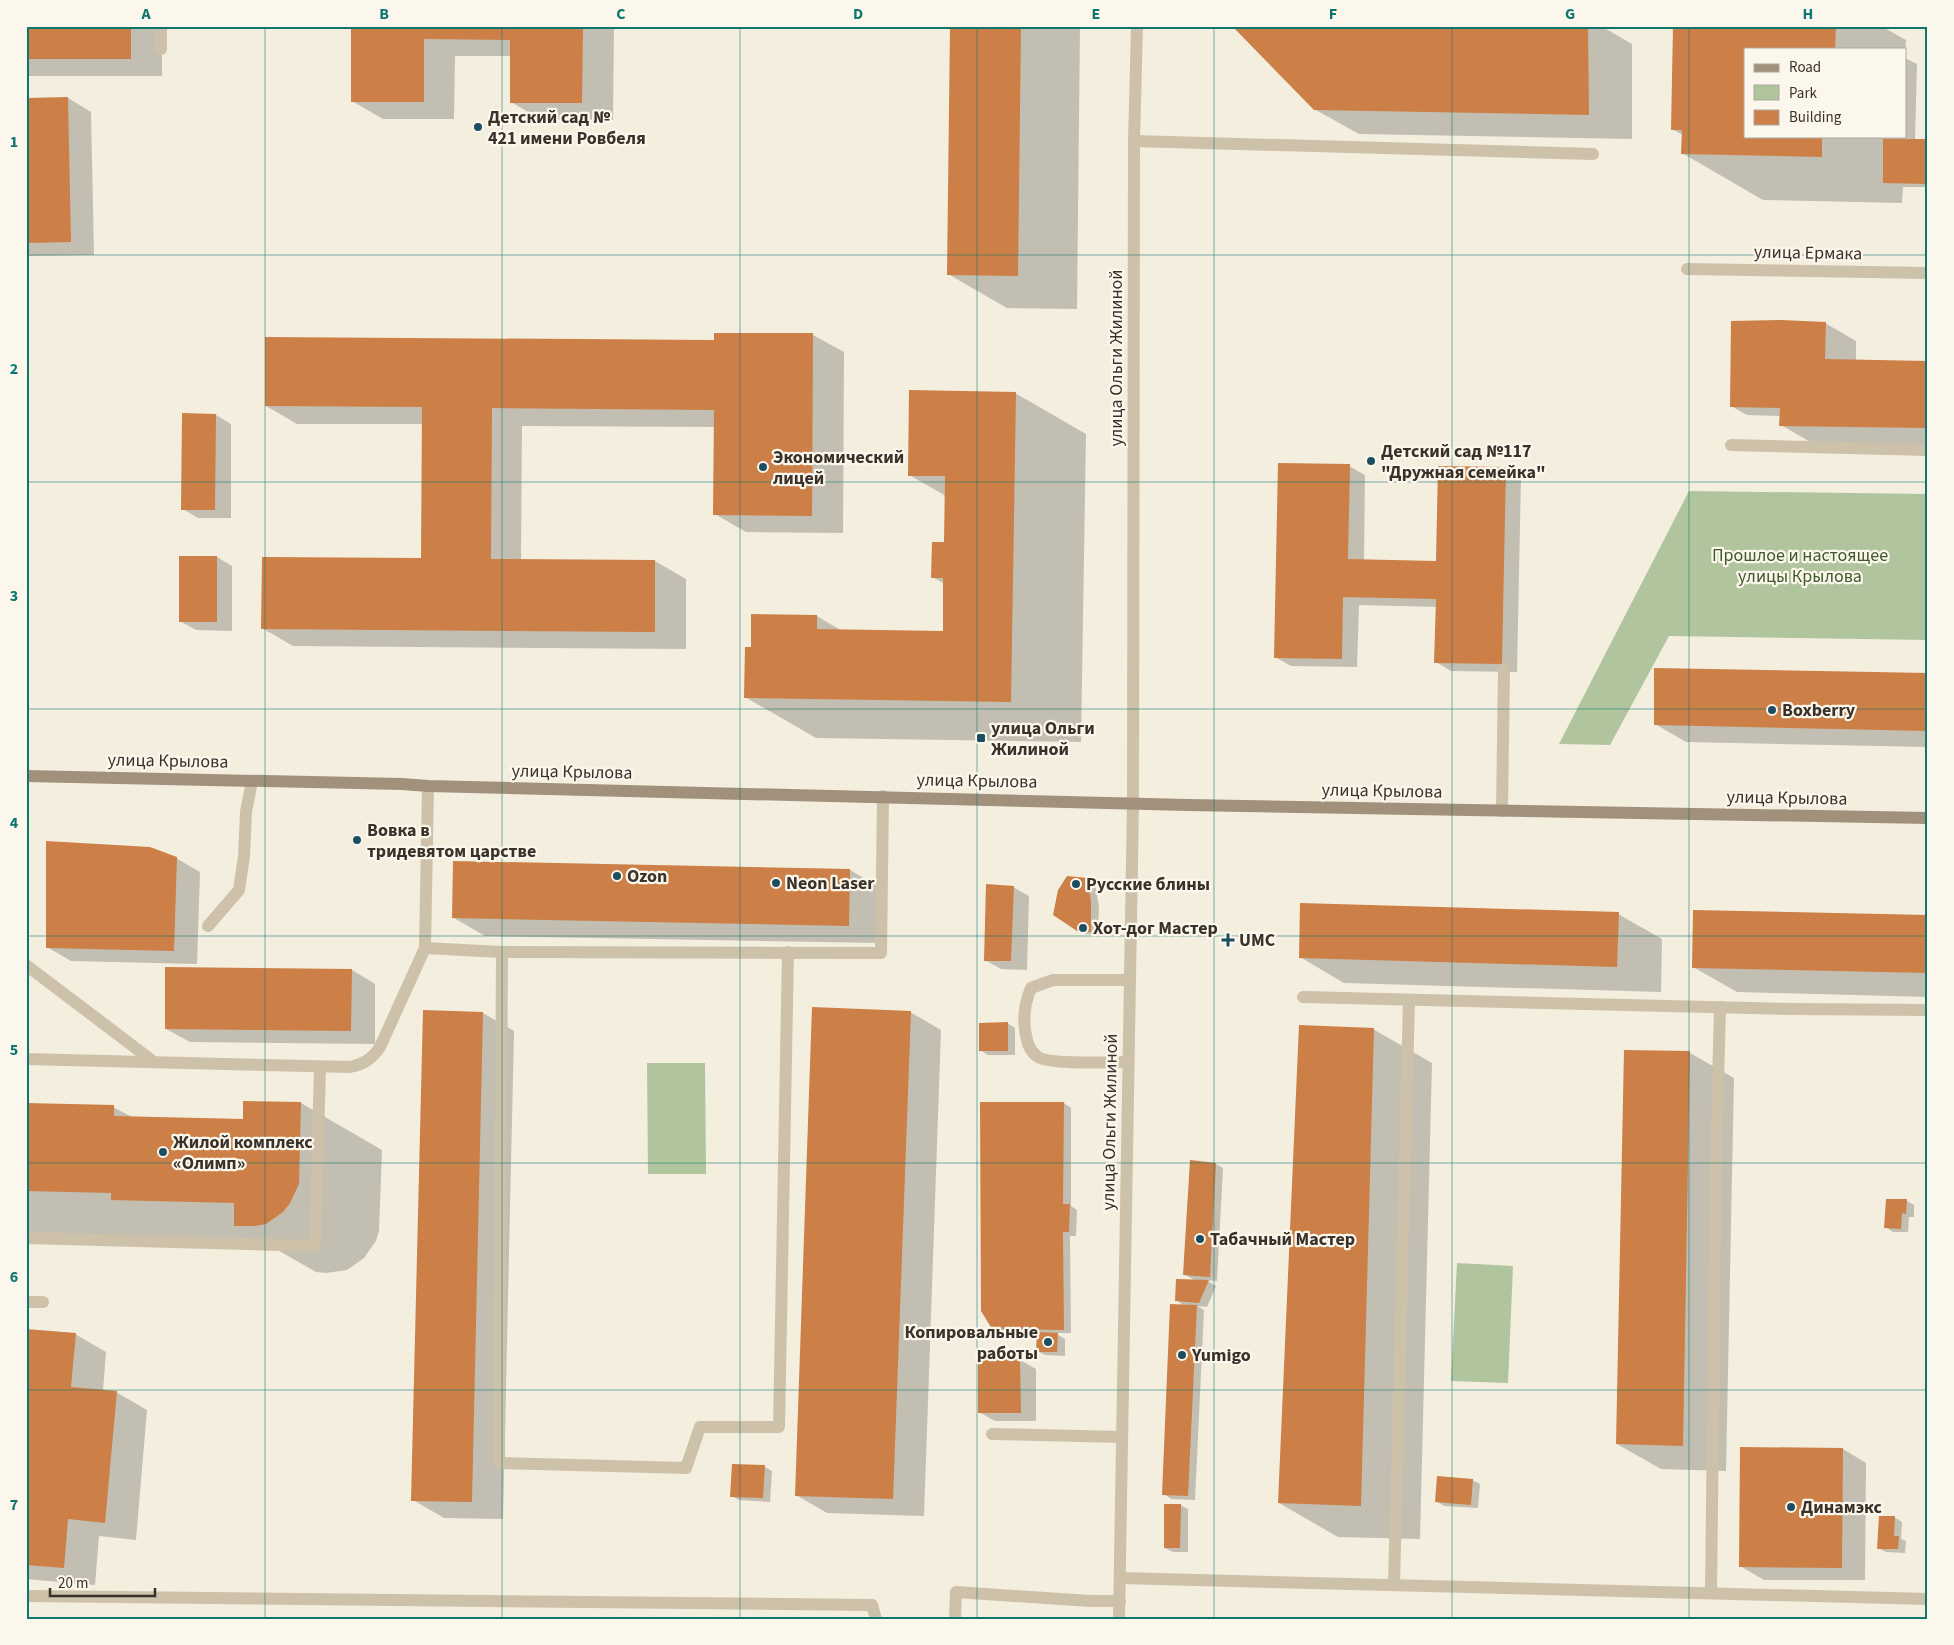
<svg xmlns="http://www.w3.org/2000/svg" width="1954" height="1645" viewBox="0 0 1954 1645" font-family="'Source Sans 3',sans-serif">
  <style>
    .green { fill: #b0c59e }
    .shadow { fill: #0003; fill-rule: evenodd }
    .building { fill: #cc7f46 }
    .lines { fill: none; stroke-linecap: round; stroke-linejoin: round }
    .lane { stroke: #cdc1aa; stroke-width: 12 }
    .street { stroke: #cdc1aa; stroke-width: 12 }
    .secondary { stroke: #a1907b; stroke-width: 12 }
    .grid { fill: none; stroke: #0f766e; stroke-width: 1; stroke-opacity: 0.55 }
    .poi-dot { fill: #1d4e5f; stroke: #fbf7ec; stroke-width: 2 }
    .labels { text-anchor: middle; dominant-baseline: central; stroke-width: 4.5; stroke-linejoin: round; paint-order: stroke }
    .poi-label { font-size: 18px; font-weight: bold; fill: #3a322a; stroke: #fbf7ec; text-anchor: start }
    .street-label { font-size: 18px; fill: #3a322a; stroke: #fbf7ec }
    .park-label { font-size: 18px; fill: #415a2c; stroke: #fbf7ec }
    .neatline { fill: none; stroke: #0f766e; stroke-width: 2 }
    .grid-label { font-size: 16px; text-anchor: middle; font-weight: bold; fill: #0f766e }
  </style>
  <rect width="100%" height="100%" fill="#f4eedf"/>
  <g class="green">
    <path d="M 1689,491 L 1928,494 L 1928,640 L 1669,636 L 1610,745 L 1559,744 Z"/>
    <path d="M 647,1063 L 705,1063 L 706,1174 L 648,1174 Z"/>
    <path d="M 1457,1263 L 1513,1266 L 1508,1383 L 1451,1381 Z"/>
  </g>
  <g class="shadow">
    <rect x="26" y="26" width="136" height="50"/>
    <path d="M 353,26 L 614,26 L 613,120 L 542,120 L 511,102 L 511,56 L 455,56 L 454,119 L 383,119 L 352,101 Z"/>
    <path d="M 951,26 L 1080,26 L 1077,309 L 1007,308 L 948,274 Z"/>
    <path d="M 1234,26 L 1601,26 L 1632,44 L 1632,139 L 1359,134 L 1314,109 Z"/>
    <path d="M 1675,26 L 1881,26 L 1906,40 L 1905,58 L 1917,64 L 1915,140 L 1928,141 L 1928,187 L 1903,187 L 1902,203 L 1763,200 L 1682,153 L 1683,135 L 1672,129 ZM 1745,49 L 1905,49 L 1905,136 L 1745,136 Z"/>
    <path d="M 68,98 L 91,112 L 94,255 L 26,256 L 26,200 L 29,200 L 29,161 L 26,161 L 26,99 Z"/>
    <path d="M 1825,323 L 1856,341 L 1856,361 L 1928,362 L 1928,445 L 1812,443 L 1781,425 L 1781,416 L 1747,415 L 1731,406 Z"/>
    <path d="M 813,335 L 844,352 L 843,533 L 746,532 L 715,514 L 715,427 L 522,426 L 521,560 L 655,561 L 686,579 L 686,649 L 293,646 L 262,628 L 423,559 L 423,424 L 297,424 L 266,406 L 715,341 Z"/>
    <path d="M 1015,393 L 1086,434 L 1081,742 L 816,738 L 745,697 L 752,648 L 817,616 L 842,631 L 944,632 L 945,584 L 932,577 L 945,543 L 946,496 L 909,475 Z"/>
    <path d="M 216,415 L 231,424 L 231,518 L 198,518 L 183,509 Z"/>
    <path d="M 1349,466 L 1365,475 L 1364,560 L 1437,562 L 1506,468 L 1521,477 L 1517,672 L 1451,671 L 1436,662 L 1437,607 L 1359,605 L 1357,667 L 1291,666 L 1275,657 Z"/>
    <path d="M 217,557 L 232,566 L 232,631 L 196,630 L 180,621 Z"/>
    <path d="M 1928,674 L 1928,747 L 1686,742 L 1655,724 Z"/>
    <path d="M 176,858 L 200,872 L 197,964 L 71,961 L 47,947 Z"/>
    <path d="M 454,862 L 850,870 L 881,888 L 880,943 L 485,936 L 454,918 Z"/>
    <path d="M 1087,880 L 1095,884 L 1099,907 L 1098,935 L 1086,934 L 1077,930 Z"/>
    <path d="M 1013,887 L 1029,896 L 1027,970 L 1001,969 L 985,960 Z"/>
    <path d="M 1618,914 L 1662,939 L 1661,992 L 1344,983 L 1300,957 Z"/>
    <path d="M 1928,917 L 1928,997 L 1737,992 L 1693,967 Z"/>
    <path d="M 352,970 L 375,984 L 375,1044 L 190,1042 L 166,1029 Z"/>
    <path d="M 424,1012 L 483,1013 L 514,1031 L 503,1519 L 444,1518 L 413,1500 Z"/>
    <path d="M 910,1012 L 941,1030 L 924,1516 L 827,1513 L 796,1495 Z"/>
    <path d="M 1007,1023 L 1015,1028 L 1015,1055 L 988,1055 L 980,1050 Z"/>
    <path d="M 1373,1029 L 1432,1063 L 1420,1539 L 1338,1537 L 1279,1503 Z"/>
    <path d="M 1690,1053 L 1734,1078 L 1726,1471 L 1661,1469 L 1617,1444 Z"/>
    <path d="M 301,1103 L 382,1150 L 379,1231 L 376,1241 L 364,1258 L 347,1270 L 326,1273 L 316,1272 L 274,1248 L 26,1235 L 26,1104 L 113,1107 L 132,1117 L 244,1121 Z"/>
    <path d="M 1064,1103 L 1071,1108 L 1071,1206 L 1077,1210 L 1076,1236 L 1070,1236 L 1071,1333 L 1055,1333 L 1065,1339 L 1065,1356 L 1045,1355 L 1037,1351 L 1038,1333 L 1001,1333 L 993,1328 Z"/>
    <path d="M 1216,1164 L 1223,1168 L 1217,1281 L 1206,1280 L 1216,1286 L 1207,1307 L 1197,1306 L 1204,1310 L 1195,1500 L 1171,1499 L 1164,1494 L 1185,1306 L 1176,1300 L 1196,1281 L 1184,1274 Z"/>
    <path d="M 1907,1201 L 1914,1205 L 1914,1217 L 1909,1217 L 1908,1232 L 1893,1232 L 1886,1227 Z"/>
    <path d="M 26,1330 L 75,1334 L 106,1352 L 103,1391 L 116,1392 L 147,1410 L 136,1540 L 99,1536 L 95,1585 L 26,1579 Z"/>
    <path d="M 979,1360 L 1020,1360 L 1036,1369 L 1036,1421 L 995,1421 L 979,1412 Z"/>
    <path d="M 1843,1449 L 1866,1463 L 1865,1580 L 1764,1580 L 1740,1566 Z"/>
    <path d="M 765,1467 L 772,1471 L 770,1502 L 739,1500 L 732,1496 Z"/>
    <path d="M 1472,1480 L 1480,1484 L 1478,1508 L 1444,1506 L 1436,1501 Z"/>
    <path d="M 1180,1505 L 1188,1509 L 1188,1552 L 1173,1552 L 1165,1548 Z"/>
    <path d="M 1894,1517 L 1902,1522 L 1901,1539 L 1906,1541 L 1905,1553 L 1886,1552 L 1878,1548 Z"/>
  </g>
  <g class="building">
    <rect x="26" y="26" width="105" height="33"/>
    <path d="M 351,26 L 583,26 L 582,103 L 510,103 L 510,40 L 424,39 L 424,102 L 351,102 Z"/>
    <path d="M 950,26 L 1021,26 L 1018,276 L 947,275 Z"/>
    <path d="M 1232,26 L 1588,26 L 1589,115 L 1314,110 Z"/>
    <path d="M 1673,26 L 1836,26 L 1835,49 L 1745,49 L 1745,136 L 1822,136 L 1822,157 L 1681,154 L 1682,130 L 1671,130 Z"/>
    <path d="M 68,97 L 71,242 L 26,243 L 26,199 L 28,199 L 26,98 Z"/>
    <path d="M 1883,139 L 1928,139 L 1928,184 L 1883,183 Z"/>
    <path d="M 1781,320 L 1826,322 L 1825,359 L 1928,361 L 1928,428 L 1779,426 L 1780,408 L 1730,407 L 1731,321 Z"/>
    <path d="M 714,333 L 813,333 L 812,516 L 713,515 L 714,410 L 492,408 L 491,559 L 655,560 L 655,632 L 261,629 L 262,557 L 421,558 L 422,407 L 265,406 L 265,337 L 714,340 Z"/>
    <path d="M 909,390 L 1016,392 L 1011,702 L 744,698 L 745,647 L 751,647 L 751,614 L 817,615 L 817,629 L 943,631 L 943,578 L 931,578 L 932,542 L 944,542 L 945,476 L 908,476 Z"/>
    <path d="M 182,413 L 216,414 L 215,510 L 181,510 Z"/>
    <path d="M 1278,463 L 1350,464 L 1348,559 L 1436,561 L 1438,466 L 1506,467 L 1502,664 L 1434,663 L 1436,599 L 1343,597 L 1342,659 L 1274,658 Z"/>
    <rect x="179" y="556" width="38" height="66"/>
    <path d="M 1654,668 L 1928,673 L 1928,731 L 1654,725 Z"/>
    <path d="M 46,841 L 150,847 L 177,857 L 174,951 L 46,948 Z"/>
    <path d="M 453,861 L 850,869 L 849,926 L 452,918 Z"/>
    <path d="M 1067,876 L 1088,878 L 1091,902 L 1091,932 L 1077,931 L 1053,915 L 1058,890 Z"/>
    <path d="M 986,884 L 1014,886 L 1011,961 L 984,961 Z"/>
    <path d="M 1300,903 L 1619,912 L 1617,967 L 1299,958 Z"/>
    <path d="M 1693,910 L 1928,915 L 1928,973 L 1692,968 Z"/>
    <path d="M 165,967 L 352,969 L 351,1031 L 165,1029 Z"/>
    <path d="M 812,1007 L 911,1011 L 893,1499 L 795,1496 Z"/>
    <path d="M 423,1010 L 483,1012 L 472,1502 L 411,1501 Z"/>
    <path d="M 1008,1022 L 1008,1051 L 979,1051 L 979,1023 Z"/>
    <path d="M 1299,1025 L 1374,1028 L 1361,1506 L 1278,1503 Z"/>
    <path d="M 1624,1050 L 1690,1051 L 1683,1446 L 1616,1444 Z"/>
    <path d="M 243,1101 L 301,1102 L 299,1184 L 290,1203 L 283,1212 L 266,1224 L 255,1226 L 234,1226 L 234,1203 L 111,1200 L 111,1193 L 26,1191 L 26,1103 L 114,1105 L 114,1116 L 243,1119 Z"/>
    <path d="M 980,1102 L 1064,1102 L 1063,1204 L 1070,1204 L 1069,1232 L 1063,1232 L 1064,1330 L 992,1329 L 981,1311 Z"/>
    <path d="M 1190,1160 L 1216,1163 L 1210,1277 L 1183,1275 Z"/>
    <path d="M 1886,1199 L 1907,1199 L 1906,1214 L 1902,1213 L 1901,1229 L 1884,1228 Z"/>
    <path d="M 1176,1279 L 1209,1280 L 1199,1303 L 1175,1301 Z"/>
    <path d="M 1170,1304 L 1197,1305 L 1188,1496 L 1162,1495 Z"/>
    <path d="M 26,1329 L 76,1333 L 71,1387 L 117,1391 L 105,1523 L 68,1519 L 64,1568 L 26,1565 Z"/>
    <path d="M 1037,1332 L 1058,1333 L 1057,1352 L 1036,1352 Z"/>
    <path d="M 978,1359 L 1020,1359 L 1021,1413 L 978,1413 Z"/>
    <path d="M 1740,1447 L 1843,1448 L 1842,1568 L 1739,1567 Z"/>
    <path d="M 732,1464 L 765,1465 L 763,1498 L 730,1497 Z"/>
    <path d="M 1437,1476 L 1473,1479 L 1471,1505 L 1435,1502 Z"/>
    <path d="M 1164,1504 L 1181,1504 L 1180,1548 L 1164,1548 Z"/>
    <path d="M 1879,1516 L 1895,1516 L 1894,1536 L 1899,1536 L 1898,1549 L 1877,1549 Z"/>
  </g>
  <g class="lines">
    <g class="lane">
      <path d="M 161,26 L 161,49"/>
      <path d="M 1134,141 L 1593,154"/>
      <path d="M 1731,445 L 1928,450"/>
      <path d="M 1502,811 L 1504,669"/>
      <path d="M 208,926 L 239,890 L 244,856 L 246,812 L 252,781"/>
      <path d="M 425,948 L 502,952 L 881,953 L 883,796"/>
      <path d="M 502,952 L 499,1463 L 686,1468 L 700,1427 L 779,1427 L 788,952"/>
      <path d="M 26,965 L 154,1062"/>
      <path d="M 1303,997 L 1793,1009 L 1928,1010"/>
      <path d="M 26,1059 L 350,1067 C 364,1064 372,1059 380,1047 L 425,948 L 428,786"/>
      <path d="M 1128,1062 C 1110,1062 1051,1065 1038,1057 C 1028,1050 1027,1041 1025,1030 C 1023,1015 1025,1002 1031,988 L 1053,980 L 1130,980"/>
      <path d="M 26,1238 L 315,1246 L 320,1067"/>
      <path d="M 26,1302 L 43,1302"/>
      <path d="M 992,1434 L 1122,1437"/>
      <path d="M 1120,1578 L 1928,1599"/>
      <path d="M 1394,1584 L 1409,1001"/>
      <path d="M 1711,1593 L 1716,1159 L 1720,1007"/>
      <path d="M 26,1596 L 872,1605 L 876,1619"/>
      <path d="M 955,1619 L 956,1592 L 1090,1601 L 1120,1601"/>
    </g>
    <g class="street">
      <path d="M 1687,269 L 1928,273"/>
      <path d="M 1119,1619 L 1133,803 L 1134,141 L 1137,26"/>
    </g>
    <path class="secondary" d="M 26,776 L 402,784 L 428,786 L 1188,805 L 1928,818"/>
  </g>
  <path class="grid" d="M 265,26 L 265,1619M 502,26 L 502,1619M 740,26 L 740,1619M 977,26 L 977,1619M 1214,26 L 1214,1619M 1452,26 L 1452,1619M 1689,26 L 1689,1619M 26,255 L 1928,255M 26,482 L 1928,482M 26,709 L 1928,709M 26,936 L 1928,936M 26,1163 L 1928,1163M 26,1390 L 1928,1390"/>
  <g class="poi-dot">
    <circle cx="478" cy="127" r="5"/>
    <circle cx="1371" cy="461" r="5"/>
    <circle cx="763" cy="467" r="5"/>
    <circle cx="1772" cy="710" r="5"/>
    <rect x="976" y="733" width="10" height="10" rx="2.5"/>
    <circle cx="357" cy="840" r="5"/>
    <circle cx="617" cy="876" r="5"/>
    <circle cx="776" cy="883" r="5"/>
    <circle cx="1076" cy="884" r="5"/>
    <circle cx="1083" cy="928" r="5"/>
    <path d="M1225.5 932.5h5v5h5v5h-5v5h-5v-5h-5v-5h5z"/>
    <circle cx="163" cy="1152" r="5"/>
    <circle cx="1200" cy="1239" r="5"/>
    <circle cx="1048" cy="1342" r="5"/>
    <circle cx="1182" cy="1355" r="5"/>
    <circle cx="1791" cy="1507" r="5"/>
  </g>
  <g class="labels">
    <g class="poi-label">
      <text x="488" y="117">Детский сад №<tspan x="488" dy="21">421 имени Ровбеля</tspan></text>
      <text x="1381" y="451">Детский сад №117<tspan x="1381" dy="21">"Дружная семейка"</tspan></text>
      <text x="773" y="457">Экономический<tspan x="773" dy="21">лицей</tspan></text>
      <text x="1782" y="710">Boxberry</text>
      <text x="991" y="728">улица Ольги<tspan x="991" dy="21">Жилиной</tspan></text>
      <text x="367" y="830">Вовка в<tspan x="367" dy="21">тридевятом царстве</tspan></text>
      <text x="627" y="876">Ozon</text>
      <text x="786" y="883">Neon Laser</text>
      <text x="1086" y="884">Русские блины</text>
      <text x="1093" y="928">Хот-дог Мастер</text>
      <text x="1239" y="940">UMC</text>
      <text x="173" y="1142">Жилой комплекс<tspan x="173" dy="21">«Олимп»</tspan></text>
      <text x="1210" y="1239">Табачный Мастер</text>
      <text x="1038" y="1332" text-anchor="end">Копировальные<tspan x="1038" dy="21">работы</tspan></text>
      <text x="1192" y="1355">Yumigo</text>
      <text x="1801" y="1507">Динамэкс</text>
    </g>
    <g class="street-label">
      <text transform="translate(1808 253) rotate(1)">улица Ермака</text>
      <text transform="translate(1116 358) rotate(-90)">улица Ольги Жилиной</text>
      <text transform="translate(168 761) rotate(1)">улица Крылова</text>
      <text transform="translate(572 772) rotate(1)">улица Крылова</text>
      <text transform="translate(977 781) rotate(1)">улица Крылова</text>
      <text transform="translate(1382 791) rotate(1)">улица Крылова</text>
      <text transform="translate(1787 798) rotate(1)">улица Крылова</text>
      <text transform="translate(1110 1122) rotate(-89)">улица Ольги Жилиной</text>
    </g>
    <g class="park-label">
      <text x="1800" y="555">Прошлое и настоящее<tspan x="1800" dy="21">улицы Крылова</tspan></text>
    </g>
  </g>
  <rect width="1954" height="1645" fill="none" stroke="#fbf7ec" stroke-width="55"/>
  <rect x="1744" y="48" width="162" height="90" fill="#fbf7ec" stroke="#aea89e"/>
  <rect x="1754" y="64" width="25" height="8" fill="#a1907b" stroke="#aea89e"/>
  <text x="1789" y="72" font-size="15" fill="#3a322a">Road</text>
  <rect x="1754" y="85" width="25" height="15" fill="#b0c59e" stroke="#aea89e"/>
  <text x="1789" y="98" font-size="15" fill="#3a322a">Park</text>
  <rect x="1754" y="110" width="25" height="15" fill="#cc7f46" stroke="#aea89e"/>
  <text x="1789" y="122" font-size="15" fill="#3a322a">Building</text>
  <path d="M50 1588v8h105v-8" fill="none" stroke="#3a322a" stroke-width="2.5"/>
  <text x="58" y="1588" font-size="15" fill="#3a322a" stroke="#fbf7ec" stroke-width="4" paint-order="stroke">20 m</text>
  <rect x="28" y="28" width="1898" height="1590" class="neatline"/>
  <g class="grid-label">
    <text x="146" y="19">A</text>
    <text x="384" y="19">B</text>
    <text x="621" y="19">C</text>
    <text x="858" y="19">D</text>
    <text x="1096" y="19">E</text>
    <text x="1333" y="19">F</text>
    <text x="1570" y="19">G</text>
    <text x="1808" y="19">H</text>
    <text x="14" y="147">1</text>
    <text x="14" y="374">2</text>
    <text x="14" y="601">3</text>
    <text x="14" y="828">4</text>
    <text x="14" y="1055">5</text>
    <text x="14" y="1282">6</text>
    <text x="14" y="1510">7</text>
  </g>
</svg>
